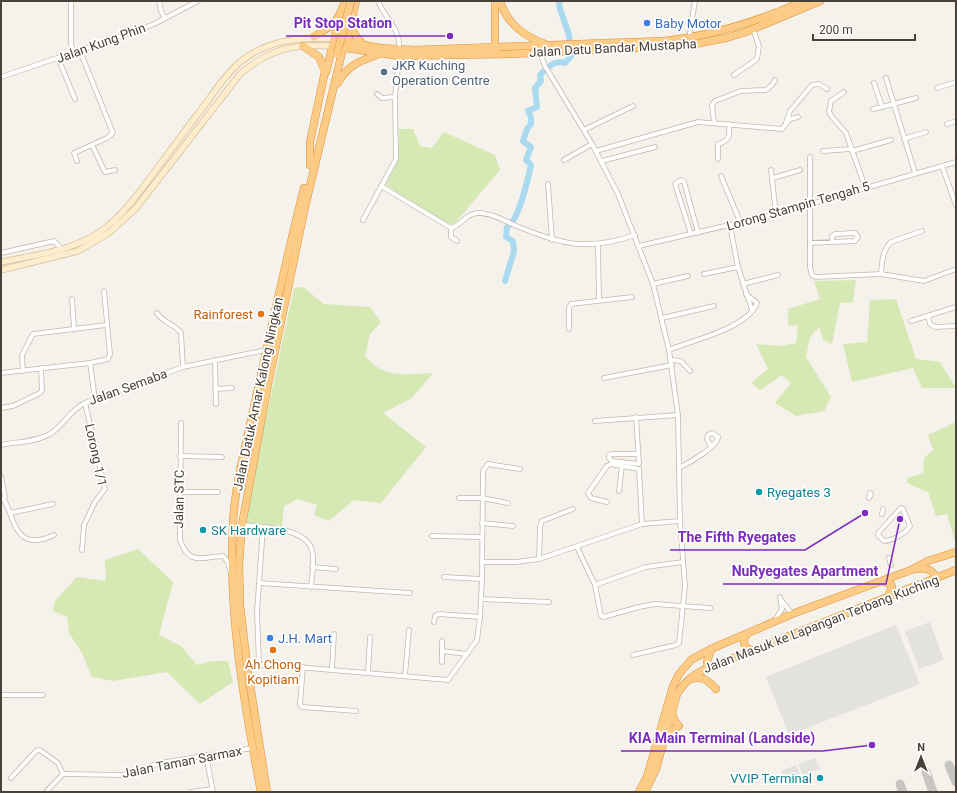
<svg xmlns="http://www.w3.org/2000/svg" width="957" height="793" viewBox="0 0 957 793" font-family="Roboto,sans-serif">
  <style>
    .green { fill: #d6e9b4 }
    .parking { fill: #e4e2df }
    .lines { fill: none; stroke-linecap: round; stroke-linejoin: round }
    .river { stroke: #a9daf0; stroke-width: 6 }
    .taxiway { stroke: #c7c5c2; stroke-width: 9 }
    .minor-casing { stroke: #c1b8ad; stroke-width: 5.5 }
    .secondary-casing { stroke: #d4c09b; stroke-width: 7 }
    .trunk-casing { stroke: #dd933d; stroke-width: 8 }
    .minor { stroke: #fff; stroke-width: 4 }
    .secondary { stroke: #feedcc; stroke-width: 5.5 }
    .trunk { stroke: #fccc86; stroke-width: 7 }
    .trunk-bridge-casing { stroke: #dd933d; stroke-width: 8; stroke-linecap: butt }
    .trunk-bridge { stroke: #fccc86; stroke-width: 7 }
    .shop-dot { fill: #3f7fe0; stroke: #fff; stroke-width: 1.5 }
    .service-dot { fill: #5c6f8a; stroke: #fff; stroke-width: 1.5 }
    .food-dot { fill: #e8710a; stroke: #fff; stroke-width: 1.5 }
    .culture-dot { fill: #0f9aa8; stroke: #fff; stroke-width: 1.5 }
    .labels { text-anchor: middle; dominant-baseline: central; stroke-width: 3.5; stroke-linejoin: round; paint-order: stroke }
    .shop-label { font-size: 13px; fill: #366cbe; stroke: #fff; text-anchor: start }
    .street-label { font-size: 13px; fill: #4a4138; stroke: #fff }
    .service-label { font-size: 13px; fill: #4e5e75; stroke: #fff; text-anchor: start }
    .food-label { font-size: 13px; fill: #c56008; stroke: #fff; text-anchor: end }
    .culture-label { font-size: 13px; fill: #0d838f; stroke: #fff; text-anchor: start }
    .leader { fill: none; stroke: #7b2cbf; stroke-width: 1.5 }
    .callout-dot { fill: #7b2cbf; stroke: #fff; stroke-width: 1.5 }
    .callout-label { font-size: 14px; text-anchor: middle; font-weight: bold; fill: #7b2cbf; stroke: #fff; stroke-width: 3.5; stroke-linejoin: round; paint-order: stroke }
  </style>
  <rect width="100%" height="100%" fill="#f5f1eb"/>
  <g class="green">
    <path d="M 399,129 L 413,129 L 420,146 L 432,148 L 444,132 L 495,155 L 500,170 L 454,224 L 446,224 L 386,185 L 398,158 Z"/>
    <path d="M 856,280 L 853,302 L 840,303 L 832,344 L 823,340 L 819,327 L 810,337 L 806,357 L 831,397 L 824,411 L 796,416 L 775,403 L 791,383 L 782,375 L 760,390 L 751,383 L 768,369 L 756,344 L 781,346 L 796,343 L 798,326 L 788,325 L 788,309 L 820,299 L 814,281 Z"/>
    <path d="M 303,287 L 324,304 L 370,307 L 381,322 L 370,334 L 365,356 C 384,379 406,374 433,373 L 412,398 L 383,413 L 426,447 L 381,503 L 354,500 L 329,521 L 314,515 L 317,505 L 298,499 L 284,506 L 282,526 L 247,524 L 250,491 L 294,288 Z"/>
    <path d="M 896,299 L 916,359 L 940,362 L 956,388 L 922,388 L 913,368 L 852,382 L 843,344 L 867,342 L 870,300 Z"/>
    <path d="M 956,422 L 956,541 L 955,541 L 947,514 L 936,516 L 928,492 L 907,483 L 907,478 L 923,473 L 924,458 L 933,450 L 928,435 Z"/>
    <path d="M 138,549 L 173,582 L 159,635 L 181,646 L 197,665 L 212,661 L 228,661 L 233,682 L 200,704 L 167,672 L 113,681 L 92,677 L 82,653 L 69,633 L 67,617 L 53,611 L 55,601 L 77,577 L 106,581 L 105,560 Z"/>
  </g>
  <g class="parking">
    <path d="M 930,622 L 944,660 L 919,669 L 905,631 Z"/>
    <path d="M 896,625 L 920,684 L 789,735 L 766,677 Z"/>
    <path d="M 815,758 L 820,769 L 803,775 L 798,764 Z"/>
    <path d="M 796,765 L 802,779 L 786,785 L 781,771 Z"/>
  </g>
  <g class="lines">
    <path class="river" d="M 505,281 L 514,251 L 513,241 L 506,237 L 507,227 C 518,222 528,179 531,165 L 526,160 L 531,147 L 523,141 L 527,129 L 531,124 L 531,117 L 528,111 L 537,107 L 535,88 L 541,81 L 540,75 C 548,67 554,60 565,63 L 571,56 L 569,35 L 560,9 L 559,1"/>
    <g class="taxiway">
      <path d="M 949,765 L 956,782"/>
      <path d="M 926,772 L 933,792"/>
      <path d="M 900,784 L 903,792"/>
    </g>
    <g class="minor-casing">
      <g id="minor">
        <path d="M 71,1 L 71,44 L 74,53"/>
        <path d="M 159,1 L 161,11 L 165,18"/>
        <path d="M 378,1 C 384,17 402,31 399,49"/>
        <path d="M 689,38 L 695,1"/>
        <path d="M 540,53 L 545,66 L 592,144 L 618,194 L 653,284 L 669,350 L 678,415 L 680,521 L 685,586 L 679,643 L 676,645 L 633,655"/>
        <path d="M 58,58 L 75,99"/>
        <path d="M 734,75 L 757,59 L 759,46 L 753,29"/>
        <path d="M 1,77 L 131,33 L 154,24 L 198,1"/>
        <path d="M 886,78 L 915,173"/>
        <path d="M 874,83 L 882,107 L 916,98"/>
        <path d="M 937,88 L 956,82"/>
        <path d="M 844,92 L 831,101 L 829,112 L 832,117 L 846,133 L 865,187"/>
        <path d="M 377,94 L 382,98 L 395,97"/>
        <path d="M 873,109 L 882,107"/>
        <path d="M 714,122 L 712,105 L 715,101 L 741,91 L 766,90 L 772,85 L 775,80"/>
        <path d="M 786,123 L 790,111 L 812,85 L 819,84 L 827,89"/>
        <path d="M 947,124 L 956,121"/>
        <path d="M 584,130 L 633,106"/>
        <path d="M 904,139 L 926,132"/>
        <path d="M 92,145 L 105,172 L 115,170"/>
        <path d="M 596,151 L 698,122 L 782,129 L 790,119 L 798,117"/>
        <path d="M 823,151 L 851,149"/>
        <path d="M 852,151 L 891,140"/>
        <path d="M 810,157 L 810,267 L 812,275 L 816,277 L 881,274 L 924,281 L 956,269"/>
        <path d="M 718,159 L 718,144 C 730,141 730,135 729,124"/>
        <path d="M 564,160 L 592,144"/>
        <path d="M 77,161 L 74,153 L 107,138 L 113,133 L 80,51"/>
        <path d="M 602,161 L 655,147"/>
        <path d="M 942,166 L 956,205"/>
        <path d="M 771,170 L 776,214"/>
        <path d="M 721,176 L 741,224"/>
        <path d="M 773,178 L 800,170"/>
        <path d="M 548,184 L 552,240"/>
        <path d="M 381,186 L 451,228 C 461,226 465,214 477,213 C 489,212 504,220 514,225 C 561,244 585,252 635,235"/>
        <path d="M 363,220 L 396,159 L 395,97 L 399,56"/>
        <path d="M 730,226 L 738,267 L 752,310"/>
        <path d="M 451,228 L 451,237 L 457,241"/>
        <path d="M 691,234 L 675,184 L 681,180 L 684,182 L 698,233"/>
        <path d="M 810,243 L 855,241 L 858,237 L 855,233 L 835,234 L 832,237 L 832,242"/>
        <path d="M 598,245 L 599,300"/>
        <path d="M 639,246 L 776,214 L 956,162"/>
        <path d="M 1,253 L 54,241 L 62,249"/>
        <path d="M 704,274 L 738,267"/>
        <path d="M 881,274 C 882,263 882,251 891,242 L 922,231"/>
        <path d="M 653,284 L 688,276"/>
        <path d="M 743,284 L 778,275"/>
        <path d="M 72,299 L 74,328"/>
        <path d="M 157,313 C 163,323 175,324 181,333 L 183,367"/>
        <path d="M 928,316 L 930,324 L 935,327 L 956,326"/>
        <path d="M 662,318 L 714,306"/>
        <path d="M 911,321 L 956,307"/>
        <path d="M 569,329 L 569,308 L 571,304 L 632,297"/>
        <path d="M 669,350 C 693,340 748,328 757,303 L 746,294"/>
        <path d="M 215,360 L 216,404"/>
        <path d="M 671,360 L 681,361 L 690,371"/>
        <path d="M 90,363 L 95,399"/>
        <path d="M 23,371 L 22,355 L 33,334 L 106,325"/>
        <path d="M 1,373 L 90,363 L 108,359 L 110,354 L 104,291"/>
        <path d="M 604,378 L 672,365"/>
        <path d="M 215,389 L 232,388"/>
        <path d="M 1,408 L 13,406 L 40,393 L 42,390 L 41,368"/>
        <path d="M 636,417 L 639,464 L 612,461 L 609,458 L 609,455 L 612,454 L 638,454"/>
        <path d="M 595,421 L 678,415"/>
        <path d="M 181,423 L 180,540 C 189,566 202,557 223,556 L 228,562 L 230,571"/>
        <path d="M 1,445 C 16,442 36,442 50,434 C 63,426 70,410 85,403 L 183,367 L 266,350"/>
        <path d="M 180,456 L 222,457"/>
        <path d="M 679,468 C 689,463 717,447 718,437 L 712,433 L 708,435 L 707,439 L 711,446"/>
        <path d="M 1,476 L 5,497 L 1,500"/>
        <path d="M 619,491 L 622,466"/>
        <path d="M 179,492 L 218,492"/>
        <path d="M 870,493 L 869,498 L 871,494"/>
        <path d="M 459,498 L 482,498 L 508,503"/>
        <path d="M 4,499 L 10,513 L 53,504"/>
        <path d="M 607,502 L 591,498 L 588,493 L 607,466 L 611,464 L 639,469 L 642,524"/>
        <path d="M 901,508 L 903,509 L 910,526 C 906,533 892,541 884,541 L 878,535 L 879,532 Z"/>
        <path d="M 10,513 C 18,538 28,547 54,535"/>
        <path d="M 882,514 L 883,509"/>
        <path d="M 482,523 L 513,526"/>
        <path d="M 242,525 C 261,527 305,527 312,550 C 315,560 312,576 311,587"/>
        <path d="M 432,536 L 482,537"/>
        <path d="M 577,547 L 595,585 L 601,616 L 603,617 L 639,607 L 655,604 L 710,608"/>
        <path d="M 82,550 L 84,525 L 95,502 L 105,489 L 85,403"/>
        <path d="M 889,558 L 891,565"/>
        <path d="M 539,559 L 540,527 L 542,521 L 573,509"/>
        <path d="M 482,562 L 516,562 L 539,559 L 642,524 L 680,521"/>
        <path d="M 312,567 L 336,569"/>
        <path d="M 444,577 L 482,579"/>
        <path d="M 259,583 L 410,593"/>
        <path d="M 595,585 L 646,567 L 683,562"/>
        <path d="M 481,599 L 549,602"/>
        <path d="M 782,601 L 792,614"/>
        <path d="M 775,620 L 782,609 L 780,597"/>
        <path d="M 434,622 L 435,616 L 439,614 L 480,617"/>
        <path d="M 442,641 L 442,651 L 467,654"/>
        <path d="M 442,662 L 442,651"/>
        <path d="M 247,665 L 274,665 L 448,680 L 477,640 L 480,617 L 482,579 L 483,471 L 488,464 L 520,469"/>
        <path d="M 259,665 L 257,612 L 263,527"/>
        <path d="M 303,667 L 300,704 L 302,707 L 356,711"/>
        <path d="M 332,669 L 334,634"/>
        <path d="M 368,672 L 370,637"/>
        <path d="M 405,675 L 409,630"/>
        <path d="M 1,695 L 43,695"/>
        <path d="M 206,755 L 213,792"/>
        <path d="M 11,778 L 36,751 L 40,750 L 58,763 L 63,774"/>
        <path d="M 46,792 L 63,774 L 124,775 L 160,763 L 253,748"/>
        <path d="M 191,792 L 212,789"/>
      </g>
    </g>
    <g class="secondary-casing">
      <g id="secondary">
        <path d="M 1,262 C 35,255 75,251 104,229 C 125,213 140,191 156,170 C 173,147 190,124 207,102 C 217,88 227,73 240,62 C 267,40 301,36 334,39"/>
        <path d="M 1,270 L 78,251 L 109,233 L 136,208 L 240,74 C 271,48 293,44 333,46"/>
      </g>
    </g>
    <g class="trunk-casing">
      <g id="trunk">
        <path d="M 356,1 C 352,19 347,30 363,44"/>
        <path d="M 500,1 C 507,24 524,36 545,44"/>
        <path d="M 314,37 C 332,25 338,23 345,1"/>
        <path d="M 334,39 L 380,48 L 414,50 L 663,41 C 712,36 759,21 804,1"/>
        <path d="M 347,44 L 351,24"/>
        <path d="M 303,46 L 319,57 L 325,71 L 310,142 L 310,165"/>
        <path d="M 333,46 L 399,56 L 510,54 L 685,46 L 726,38 L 746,32 L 820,1"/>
        <path d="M 495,53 L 495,1"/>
        <path d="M 326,72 L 340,16"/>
        <path d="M 338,83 C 347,66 359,61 377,55"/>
        <path d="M 917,569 C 927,567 933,570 937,579"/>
        <path d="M 882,581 L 891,584 L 892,587 L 888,597"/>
        <path d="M 747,634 C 741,641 744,648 753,651"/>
        <path d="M 708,668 L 707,662 L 711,649"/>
        <path d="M 691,679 C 702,675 709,681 716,689"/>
        <path d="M 665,736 L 679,726 L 674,720 L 672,712"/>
        <path d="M 261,792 C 244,703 228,614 233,523 C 235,484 247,440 255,402 C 271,330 286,259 304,188"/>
        <path d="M 267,792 L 247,665 L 240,605 L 239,564 L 242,525 L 268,384 L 305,207 L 343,48"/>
        <path d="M 639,792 L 647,777 L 673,686 L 679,674 L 691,660 L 711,649 L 792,614 L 911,570 L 928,561 L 956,552"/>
        <path d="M 645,792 L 656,769 L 677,694 C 685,681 694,674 708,668 L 956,570"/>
      </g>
    </g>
    <use href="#minor" class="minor"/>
    <use href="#secondary" class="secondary"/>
    <use href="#trunk" class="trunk"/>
    <g class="trunk-bridge-casing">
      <path id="trunk-bridge" d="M 337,54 L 351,1"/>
    </g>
    <use href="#trunk-bridge" class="trunk-bridge"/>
  </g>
  <g class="shop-dot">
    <circle cx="647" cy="23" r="4"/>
    <circle cx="270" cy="638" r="4"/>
  </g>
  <circle class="service-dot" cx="384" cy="72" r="4"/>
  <g class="food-dot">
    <circle cx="261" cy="314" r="4"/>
    <circle cx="273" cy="650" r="4"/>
  </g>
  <g class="culture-dot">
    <circle cx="759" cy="492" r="4"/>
    <circle cx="203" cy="530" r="4"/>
    <circle cx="820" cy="778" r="4"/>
  </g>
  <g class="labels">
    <g class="shop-label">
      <text x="655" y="23">Baby Motor</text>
      <text x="278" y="638">J.H. Mart</text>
    </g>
    <g class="street-label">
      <text transform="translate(101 43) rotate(-20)">Jalan Kung Phin</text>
      <text transform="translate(613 48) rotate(-3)">Jalan Datu Bandar Mustapha</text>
      <text transform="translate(798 206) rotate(-16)">Lorong Stampin Tengah 5</text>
      <text transform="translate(128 387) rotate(-20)">Jalan Semaba</text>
      <text transform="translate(258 394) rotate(-78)">Jalan Datuk Amar Kalong Ningkan</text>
      <text transform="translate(96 455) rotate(78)">Lorong 1/1</text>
      <text transform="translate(179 499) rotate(-89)">Jalan STC</text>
      <text transform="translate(821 624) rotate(-21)">Jalan Masuk ke Lapangan Terbang Kuching</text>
      <text transform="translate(182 762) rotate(-11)">Jalan Taman Sarmax</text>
    </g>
    <g class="service-label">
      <text x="392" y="65">JKR Kuching<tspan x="392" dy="15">Operation Centre</tspan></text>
    </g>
    <g class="food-label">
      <text x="253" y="314">Rainforest</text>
      <text x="273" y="664" text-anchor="middle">Ah Chong<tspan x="273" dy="15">Kopitiam</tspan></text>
    </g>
    <g class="culture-label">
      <text x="767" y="492">Ryegates 3</text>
      <text x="211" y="530">SK Hardware</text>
      <text x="812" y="778" text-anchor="end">VVIP Terminal</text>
    </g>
  </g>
  <path class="leader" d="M450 36L400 36H286M865 513L805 550H670M900 519L886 584H723M872 745L823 751H621"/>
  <g class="callout-dot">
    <circle cx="450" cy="36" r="4"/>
    <circle cx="865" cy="513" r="4"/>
    <circle cx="900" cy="519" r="4"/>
    <circle cx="872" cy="745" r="4"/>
  </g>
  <g class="callout-label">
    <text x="343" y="28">Pit Stop Station</text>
    <text x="737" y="542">The Fifth Ryegates</text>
    <text x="805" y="576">NuRyegates Apartment</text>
    <text x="722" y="743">KIA Main Terminal (Landside)</text>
  </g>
  <rect width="957" height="793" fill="none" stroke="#4a4138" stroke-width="4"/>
  <g transform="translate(921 757)" stroke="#ffffff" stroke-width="3" paint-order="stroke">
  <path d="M0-3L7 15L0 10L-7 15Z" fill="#4a4138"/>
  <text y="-6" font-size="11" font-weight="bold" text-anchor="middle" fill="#4a4138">N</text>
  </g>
  <path d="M813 34v6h102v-6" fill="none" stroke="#4a4138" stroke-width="2"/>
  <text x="819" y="34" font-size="12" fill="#4a4138" stroke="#ffffff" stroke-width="3" paint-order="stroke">200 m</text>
</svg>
